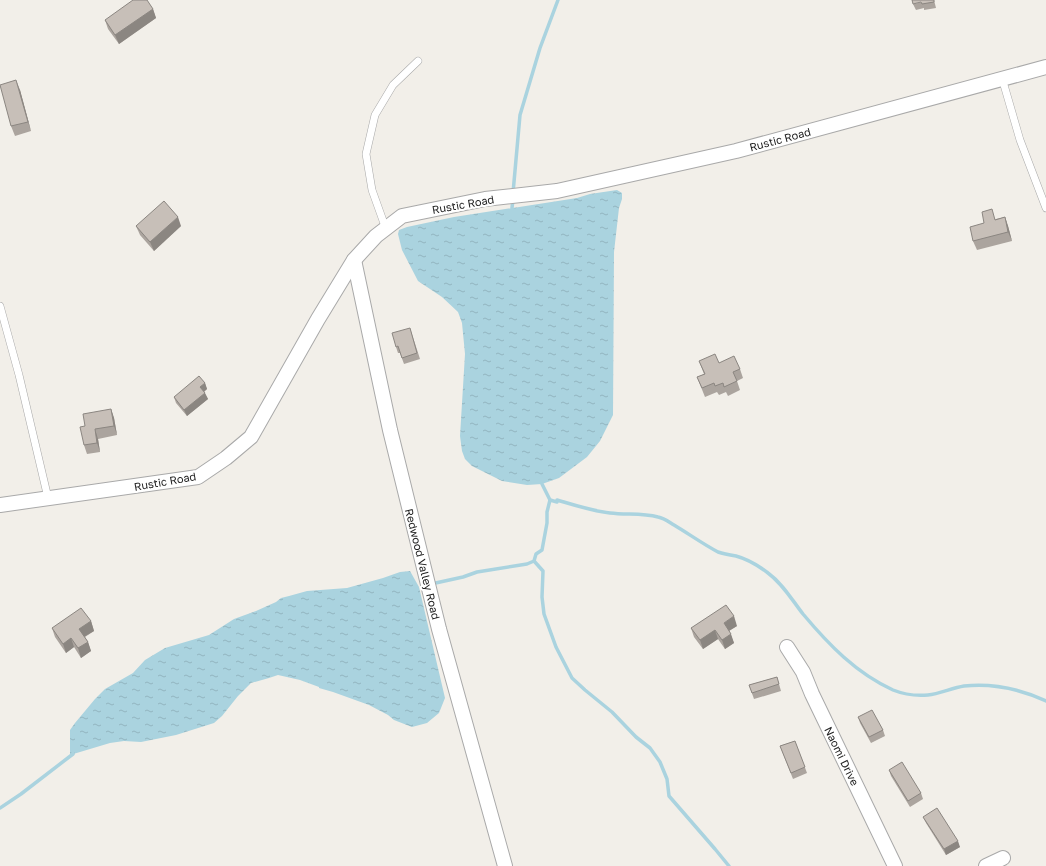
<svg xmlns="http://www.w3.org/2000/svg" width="1046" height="866" viewBox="0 0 1046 866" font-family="'Golos Text',sans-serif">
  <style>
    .water { fill: url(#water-ripples) }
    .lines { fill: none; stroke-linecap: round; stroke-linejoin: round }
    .stream { stroke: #aad3df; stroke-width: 3.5 }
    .lane-casing { stroke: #a9a9a9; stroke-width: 8 }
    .street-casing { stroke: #a9a9a9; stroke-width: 16 }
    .lane { stroke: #fff; stroke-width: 7 }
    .street { stroke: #fff; stroke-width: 14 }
    .wall { fill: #aba49e }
    .shaded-wall { fill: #8b8681 }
    .building { fill: #c7bfb8; stroke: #8b8681 }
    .labels { text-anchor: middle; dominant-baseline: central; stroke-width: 4; stroke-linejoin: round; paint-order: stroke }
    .street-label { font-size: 11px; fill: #222; stroke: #fff }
  </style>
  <defs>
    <pattern id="water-ripples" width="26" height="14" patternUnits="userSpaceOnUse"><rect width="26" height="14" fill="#aad3df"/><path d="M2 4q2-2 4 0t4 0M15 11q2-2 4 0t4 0" fill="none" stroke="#92b5bf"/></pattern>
  </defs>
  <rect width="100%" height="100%" fill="#f2efe9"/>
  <g class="water">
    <path d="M 617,190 L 622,193 L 622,199 L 619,208 L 614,252 L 613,415 L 600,441 L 587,457 L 559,478 L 542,484 L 527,485 L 502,481 L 472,466 L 465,459 L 462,451 L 460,436 L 465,354 L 462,323 L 458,312 L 442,297 L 418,281 L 402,250 L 398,234 L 399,230 L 407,227 L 454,217 L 577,198 L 590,194 Z"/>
    <path d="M 410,571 L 419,587 L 445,698 L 439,713 L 427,723 L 412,727 L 394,720 L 388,715 L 369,705 L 333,692 L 319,688 L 319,687 L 300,680 L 278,675 L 269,678 L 251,683 L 238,696 L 222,716 L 214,723 L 176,735 L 141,742 L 124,741 L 110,743 L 70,755 L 70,730 L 75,723 L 95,699 L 105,689 L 133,673 L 145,660 L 165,648 L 209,635 L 234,619 L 256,611 L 276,602 L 281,598 L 289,596 L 307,591 L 347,588 L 383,578 L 400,572 Z"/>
  </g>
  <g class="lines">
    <g class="stream">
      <path d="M 513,193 L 520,115 L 540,48 L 558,0"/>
      <path d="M 512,208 L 513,199"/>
      <path d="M 550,500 L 557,502 L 557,500 C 574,505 592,511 610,513 C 626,515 642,513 658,517 C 664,518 669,522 674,525 C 689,534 703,544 718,552 C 724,554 730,555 736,556 C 747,559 759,566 768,573 C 783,584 792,600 803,614 C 829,645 856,673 893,690 C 903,694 917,696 928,695 C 939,694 952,688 964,686 C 992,683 1020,689 1046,701"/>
      <path d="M 534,561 L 543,571 L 542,597 L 544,614 L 556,647 L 572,678 L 585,690 L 612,712 L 636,737 L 650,748 L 660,762 L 667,779 L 669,796 L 715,849 L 729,866"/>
      <path d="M 431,584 L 463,577 L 477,572 L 527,564 L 534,561 L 536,554 L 542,550 L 547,523 L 547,512 L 550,500 L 542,484"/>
      <path d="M 0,808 L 21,794 L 73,754"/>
    </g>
    <g class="lane-casing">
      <g id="lane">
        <path d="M 1002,78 L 1020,140 L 1046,208"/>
        <path d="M 386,229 L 372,190 L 366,154 L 375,115 L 393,85 L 418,61"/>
        <path d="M 0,306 L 19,375 L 48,498"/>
      </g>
    </g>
    <g class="street-casing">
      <g id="street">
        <path d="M 354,260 L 390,430 L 439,629 L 505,866"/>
        <path d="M 0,505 L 198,477 L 226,458 L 251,437 L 318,319 L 354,260 L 376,236 L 402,216 L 485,199 L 557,191 L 736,151 L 1046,67"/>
        <path d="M 787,647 L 803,672 L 812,694 L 895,866"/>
        <path d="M 986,866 L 1003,858"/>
      </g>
    </g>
    <use href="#lane" class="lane"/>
    <use href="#street" class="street"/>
  </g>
  <g class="wall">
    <path d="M 934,0 L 936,8 L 924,10 L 924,8 L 916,10 L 913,4 Z"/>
    <path d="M 153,9 L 156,18 L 119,44 L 108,29 L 105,20 Z"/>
    <path d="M 20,90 L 31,131 L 15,136 L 11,126 Z"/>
    <path d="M 1005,217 L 1008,226 L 1012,241 L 977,250 L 973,241 L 996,219 Z"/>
    <path d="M 136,226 L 181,226 L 154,251 L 140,235 Z"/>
    <path d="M 410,328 L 420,359 L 404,364 L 400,353 L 398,353 L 396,347 Z"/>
    <path d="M 699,361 L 719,363 L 740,369 L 743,378 L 737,381 L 740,390 L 728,396 L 726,392 L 719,395 L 717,392 L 705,397 L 697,377 L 704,374 Z"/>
    <path d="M 205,383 L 207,389 L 204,392 L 208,399 L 187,416 L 176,403 L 174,397 Z"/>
    <path d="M 111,409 L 114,418 L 117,435 L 98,439 L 100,452 L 87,454 L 84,445 L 85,426 Z"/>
    <path d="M 91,621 L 94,631 L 85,637 L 88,642 L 91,651 L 81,658 L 74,647 L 66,653 L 55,637 L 52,628 Z"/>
    <path d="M 737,626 L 729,631 L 734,643 L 725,649 L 718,639 L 703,649 L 694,637 L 691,628 Z"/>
    <path d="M 777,677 L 781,691 L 754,699 L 749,685 Z"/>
    <path d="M 858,717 L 883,730 L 885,736 L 871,743 L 860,723 Z"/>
    <path d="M 795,741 L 807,773 L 793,779 L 780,746 Z"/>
    <path d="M 889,770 L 921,793 L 923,799 L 910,807 L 891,776 Z"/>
    <path d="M 923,817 L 960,847 L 946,855 L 926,823 Z"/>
  </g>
  <g class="shaded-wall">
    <path d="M 153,9 L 156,18 L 119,44 L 115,35 Z"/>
    <path d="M 16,80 L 20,90 L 31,131 L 28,122 Z"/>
    <path d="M 178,217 L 181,226 L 154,251 L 150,242 Z"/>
    <path d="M 1005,217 L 1008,226 L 1012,241 L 1008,232 Z"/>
    <path d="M 205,383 L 207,389 L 202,393 L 200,387 Z"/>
    <path d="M 205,393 L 208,399 L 187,416 L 184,410 Z"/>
    <path d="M 111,409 L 114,418 L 117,435 L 114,426 Z"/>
    <path d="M 95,429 L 98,439 L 100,452 L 97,443 Z"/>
    <path d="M 734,616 L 737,626 L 727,632 L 724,623 Z"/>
    <path d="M 91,621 L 94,631 L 82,638 L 79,629 Z"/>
    <path d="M 715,630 L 718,639 L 703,649 L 700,640 Z"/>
    <path d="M 731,634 L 734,643 L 725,649 L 722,640 Z"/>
    <path d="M 71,638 L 74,647 L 66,653 L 63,644 Z"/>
    <path d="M 88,642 L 91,651 L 81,658 L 78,648 Z"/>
    <path d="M 958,841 L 960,847 L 946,855 L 944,849 Z"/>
  </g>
  <g class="building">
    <path d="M 133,0 L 147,0 L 153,9 L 115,35 L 105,20 Z"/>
    <path d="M 912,0 L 934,0 L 934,2 L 922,4 L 921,2 L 913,4 Z"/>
    <path d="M 16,80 L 28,122 L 11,126 L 0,85 Z"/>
    <path d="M 164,201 L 178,217 L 150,242 L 136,226 Z"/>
    <path d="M 992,209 L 995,220 L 1005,217 L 1008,232 L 973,241 L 970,227 L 984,223 L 982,212 Z"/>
    <path d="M 410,328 L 417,353 L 402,358 L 398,346 L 396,347 L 392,333 Z"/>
    <path d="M 715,354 L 719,363 L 734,356 L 740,369 L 733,372 L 737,381 L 724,387 L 723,383 L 715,386 L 714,383 L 702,388 L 697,377 L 705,374 L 699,361 Z"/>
    <path d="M 199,376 L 205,383 L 200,387 L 205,393 L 184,410 L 174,397 Z"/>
    <path d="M 111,409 L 114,426 L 95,429 L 97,443 L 84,445 L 80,427 L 85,426 L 83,414 Z"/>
    <path d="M 726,605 L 734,616 L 724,623 L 731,634 L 722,640 L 715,630 L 700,640 L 691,628 Z"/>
    <path d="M 81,608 L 91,621 L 79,629 L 88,642 L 78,648 L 71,638 L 63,644 L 52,628 Z"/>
    <path d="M 777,677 L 779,684 L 752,693 L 749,685 Z"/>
    <path d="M 872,710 L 883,730 L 869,737 L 858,717 Z"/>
    <path d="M 795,741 L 805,767 L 791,773 L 780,746 Z"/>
    <path d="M 902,762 L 921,793 L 908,801 L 889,770 Z"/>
    <path d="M 937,808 L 958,841 L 944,849 L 923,817 Z"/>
  </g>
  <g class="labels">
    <g class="street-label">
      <text transform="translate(780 139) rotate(-15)">Rustic Road</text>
      <text transform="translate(463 204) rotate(-10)">Rustic Road</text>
      <text transform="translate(165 481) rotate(-10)">Rustic Road</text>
      <text transform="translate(423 564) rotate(76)">Redwood Valley Road</text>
      <text transform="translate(842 756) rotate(64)">Naomi Drive</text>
    </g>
  </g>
</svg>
